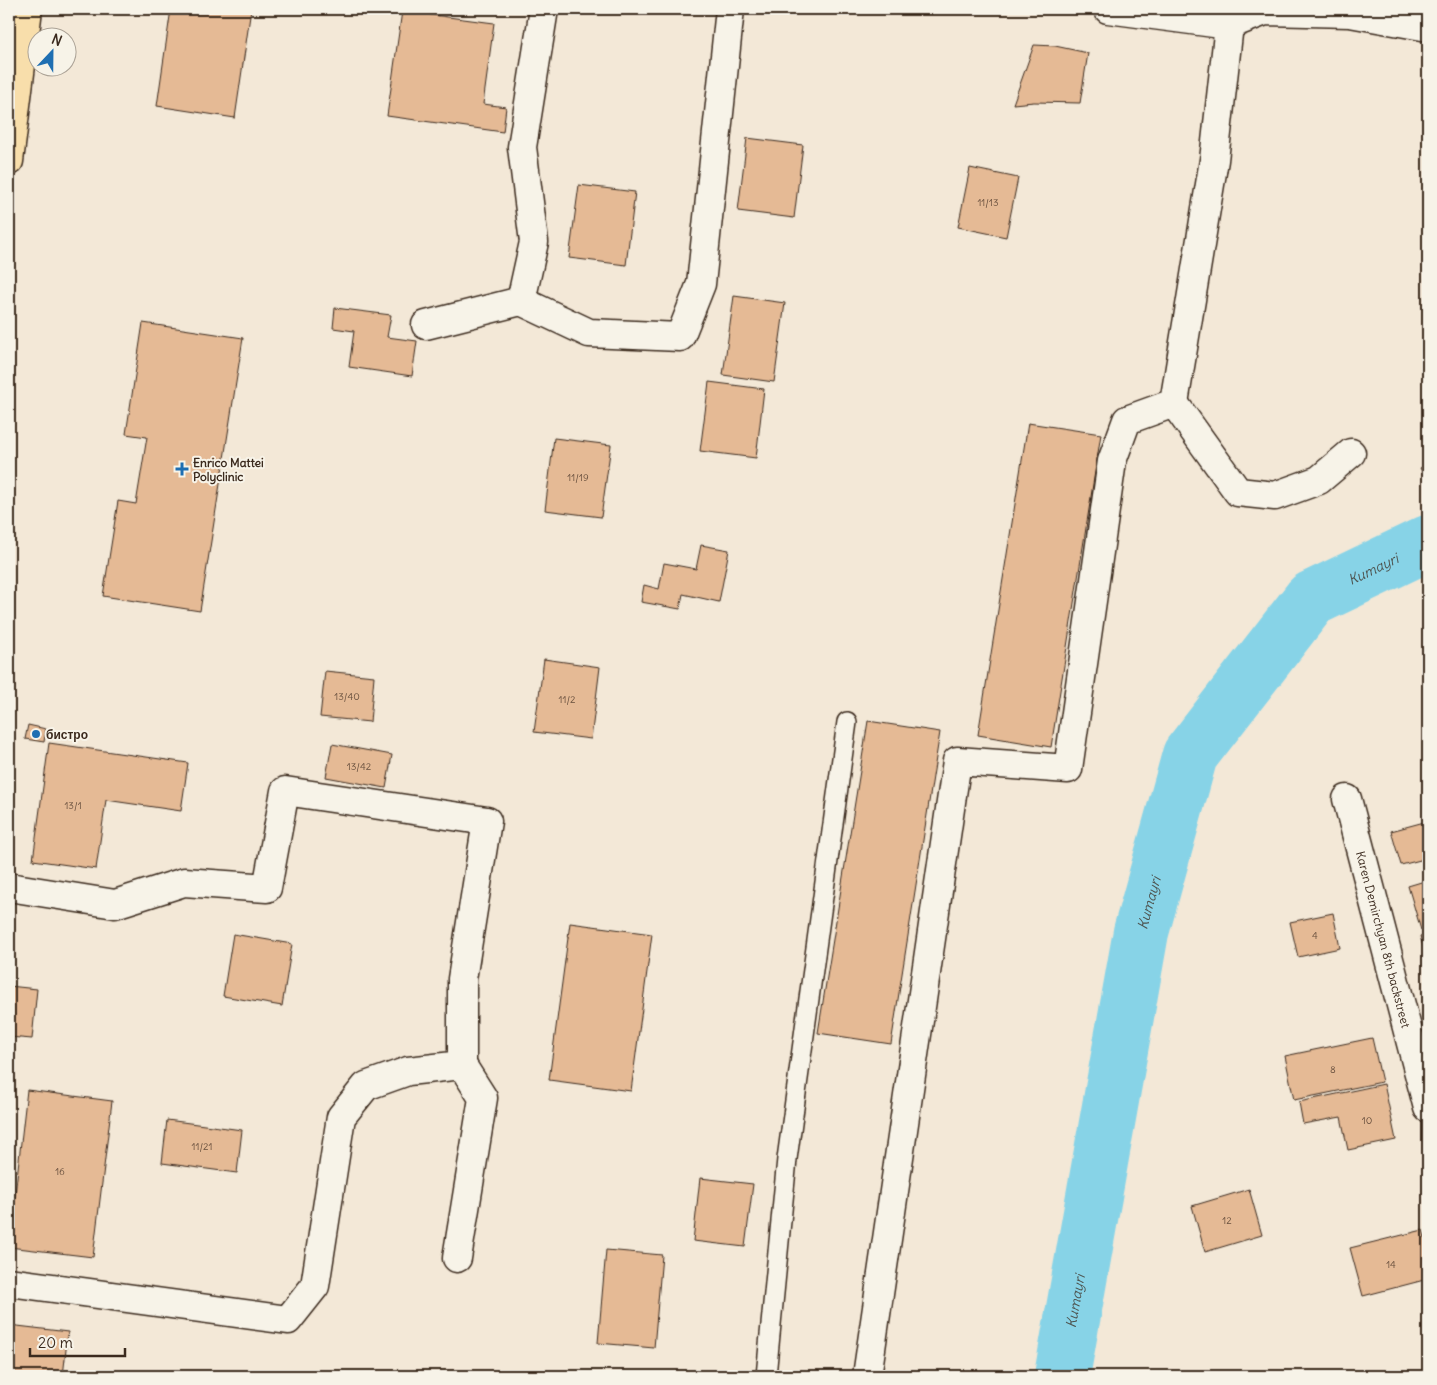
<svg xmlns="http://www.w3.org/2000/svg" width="1437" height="1385" viewBox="0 0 1437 1385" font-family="Delius,sans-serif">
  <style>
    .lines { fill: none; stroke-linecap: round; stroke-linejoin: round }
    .river { stroke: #87d3e7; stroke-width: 56 }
    .building { fill: #e5ba95; stroke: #3b2a1e }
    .service-casing { stroke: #3b2a1e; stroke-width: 22 }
    .minor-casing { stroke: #3b2a1e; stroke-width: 31 }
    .primary-casing { stroke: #3b2a1e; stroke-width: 31 }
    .service { stroke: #f7f3e8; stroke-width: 19 }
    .minor { stroke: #f7f3e8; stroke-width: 28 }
    .primary { stroke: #f8deab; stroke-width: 28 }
    .poi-dot { fill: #1f6fb2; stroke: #f7f3e8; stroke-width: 2 }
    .labels { text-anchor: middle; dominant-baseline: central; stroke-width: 4; stroke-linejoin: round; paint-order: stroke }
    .number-label { font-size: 10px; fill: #664e3c }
    .poi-label { font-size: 12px; font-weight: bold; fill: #3b2a1e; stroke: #f7f3e8; text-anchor: start }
    .street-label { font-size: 12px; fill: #3b2a1e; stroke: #f7f3e8 }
    .water-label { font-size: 14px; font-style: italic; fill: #4e5450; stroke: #f7f3e8 }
  </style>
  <rect width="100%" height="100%" fill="#f3e8d7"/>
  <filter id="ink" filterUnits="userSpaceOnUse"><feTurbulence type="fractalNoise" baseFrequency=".02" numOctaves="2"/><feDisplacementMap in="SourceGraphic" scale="10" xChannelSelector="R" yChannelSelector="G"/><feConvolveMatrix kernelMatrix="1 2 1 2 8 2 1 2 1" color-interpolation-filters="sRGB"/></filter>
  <g filter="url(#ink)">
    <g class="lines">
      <path class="river" id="s1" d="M 1062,1376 L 1141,932 L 1190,755 L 1311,599 L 1428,543"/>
    </g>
    <g class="building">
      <path d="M 171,9 L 251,9 L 235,118 L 157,106 Z"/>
      <path d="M 402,11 L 494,23 L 483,104 L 506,107 L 503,132 L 387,116 Z"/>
      <path d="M 1034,45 L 1055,46 L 1088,53 L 1080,103 L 1034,102 L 1013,104 Z"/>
      <path d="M 747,138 L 803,145 L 794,218 L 738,211 Z"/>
      <path d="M 970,168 L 1018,178 L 1006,237 L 958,227 Z"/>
      <path d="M 579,185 L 635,192 L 626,265 L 569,258 Z"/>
      <path d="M 734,296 L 785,303 L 774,382 L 723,375 Z"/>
      <path d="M 335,308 L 391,315 L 387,337 L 417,341 L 412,376 L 349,367 L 354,331 L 333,328 Z"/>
      <path d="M 143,323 L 243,338 L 200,611 L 103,596 L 118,501 L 136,504 L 147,437 L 126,434 Z"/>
      <path d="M 709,382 L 764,389 L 756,458 L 700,451 Z"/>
      <path d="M 1028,423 L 1101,434 L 1051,747 L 978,735 Z"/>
      <path d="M 554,438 L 611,445 L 601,517 L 545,510 Z"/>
      <path d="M 1428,464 L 1428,482 L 1420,468 Z"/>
      <path d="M 701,545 L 729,550 L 719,602 L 683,594 L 680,609 L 641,602 L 644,585 L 659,589 L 664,563 L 696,569 Z"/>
      <path d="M 544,659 L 600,667 L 591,739 L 534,732 Z"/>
      <path d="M 325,671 L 374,676 L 370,722 L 320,717 Z"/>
      <path d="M 868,721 L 940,732 L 891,1044 L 818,1033 Z"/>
      <path d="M 28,725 L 46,729 L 44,742 L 25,739 Z"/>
      <path d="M 49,743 L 188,763 L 181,811 L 106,800 L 96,869 L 33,860 Z"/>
      <path d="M 332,744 L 392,755 L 386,788 L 326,777 Z"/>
      <path d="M 1428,821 L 1428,858 L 1401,865 L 1391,831 Z"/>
      <path d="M 1428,880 L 1428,928 L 1421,930 L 1408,886 Z"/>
      <path d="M 1333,913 L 1340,948 L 1298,957 L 1290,922 Z"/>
      <path d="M 570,923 L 652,934 L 631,1091 L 549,1080 Z"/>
      <path d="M 233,934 L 292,944 L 282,1006 L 223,996 Z"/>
      <path d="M 1428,934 L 1428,964 L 1420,936 Z"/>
      <path d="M 9,986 L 37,989 L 32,1039 L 9,1037 Z"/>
      <path d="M 1372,1038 L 1382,1082 L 1294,1100 L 1285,1056 Z"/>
      <path d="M 1384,1084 L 1396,1140 L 1348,1150 L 1341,1117 L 1303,1124 L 1299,1102 Z"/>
      <path d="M 27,1090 L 112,1101 L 93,1257 L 9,1247 Z"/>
      <path d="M 167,1120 L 242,1130 L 237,1173 L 162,1163 Z"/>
      <path d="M 700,1178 L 753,1184 L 745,1247 L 693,1241 Z"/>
      <path d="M 1249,1189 L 1262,1235 L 1205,1252 L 1192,1206 Z"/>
      <path d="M 1423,1230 L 1428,1249 L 1428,1279 L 1363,1296 L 1350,1248 Z"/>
      <path d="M 606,1250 L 662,1255 L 654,1348 L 598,1343 Z"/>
      <path d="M 9,1325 L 68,1332 L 63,1376 L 9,1376 Z"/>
    </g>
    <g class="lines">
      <g class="service-casing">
        <path id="service" d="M 766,1376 L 787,1159 L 847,722"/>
      </g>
      <g class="minor-casing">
        <g id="minor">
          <path d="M 1229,25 L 1265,11 L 1350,13 L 1428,27"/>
          <path d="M 521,301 L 534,242 L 522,147 L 544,9"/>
          <path d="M 426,325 L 521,301 L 589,333 L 680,337 L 701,284 L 730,9"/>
          <path d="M 1174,403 L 1238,492 L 1275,496 L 1319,480 L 1351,453"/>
          <path id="s2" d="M 1347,799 L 1428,1108"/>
          <path d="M 9,887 L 115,904 L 184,882 L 267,888 L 285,791 L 487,821 L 462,979 L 462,1065 L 408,1071 L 366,1086 L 341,1117 L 315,1286 L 288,1320 L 9,1282"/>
          <path d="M 457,1258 L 483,1098 L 462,1065"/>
          <path d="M 867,1376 L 957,761 L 1068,769 L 1112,461 L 1127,420 L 1174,403 L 1214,160 L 1229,25 L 1108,9"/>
        </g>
      </g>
      <g class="primary-casing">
        <path id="primary" d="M 9,161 L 28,9"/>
      </g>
      <use href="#service" class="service"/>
      <use href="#minor" class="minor"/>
      <use href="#primary" class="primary"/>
    </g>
  </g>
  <g class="poi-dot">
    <path d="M179.5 461.5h5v5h5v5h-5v5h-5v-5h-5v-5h5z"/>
    <circle cx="36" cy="734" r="5"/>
  </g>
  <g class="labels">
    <g class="number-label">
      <text x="988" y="202">11/13</text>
      <text x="578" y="477">11/19</text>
      <text x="347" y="696">13/40</text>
      <text x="567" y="699">11/2</text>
      <text x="359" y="766">13/42</text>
      <text x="73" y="805">13/1</text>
      <text x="1315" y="935">4</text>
      <text x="1333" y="1069">8</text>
      <text x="1367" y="1120">10</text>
      <text x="202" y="1146">11/21</text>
      <text x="60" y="1171">16</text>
      <text x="1227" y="1220">12</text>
      <text x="1391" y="1264">14</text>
    </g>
    <g class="poi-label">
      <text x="193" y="462">Enrico Mattei<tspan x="193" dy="14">Polyclinic</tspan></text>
      <text x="46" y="734">бистро</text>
    </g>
    <g class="street-label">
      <text stroke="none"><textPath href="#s2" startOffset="145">Karen Demirchyan 8th backstreet</textPath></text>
    </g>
    <g class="water-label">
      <text stroke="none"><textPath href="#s1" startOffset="901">Kumayri</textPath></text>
      <text stroke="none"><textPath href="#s1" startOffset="481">Kumayri</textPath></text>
      <text stroke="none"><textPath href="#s1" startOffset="76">Kumayri</textPath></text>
    </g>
  </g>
  <rect width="1437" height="1385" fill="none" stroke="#f7f3e8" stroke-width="30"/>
  <rect x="15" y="15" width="1407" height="1355" fill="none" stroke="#3b2a1e" stroke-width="2" filter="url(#ink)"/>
  <g transform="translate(52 52) rotate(22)"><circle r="24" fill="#f7f3e8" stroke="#aca397"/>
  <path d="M0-4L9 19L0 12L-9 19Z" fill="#1f6fb2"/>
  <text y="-8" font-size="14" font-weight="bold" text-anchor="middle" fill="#3b2a1e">N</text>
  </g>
  <path d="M30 1348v8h95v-8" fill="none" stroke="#3b2a1e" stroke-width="2.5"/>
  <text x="38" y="1348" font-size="15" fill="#3b2a1e" stroke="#f7f3e8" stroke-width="4" paint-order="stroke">20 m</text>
</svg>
